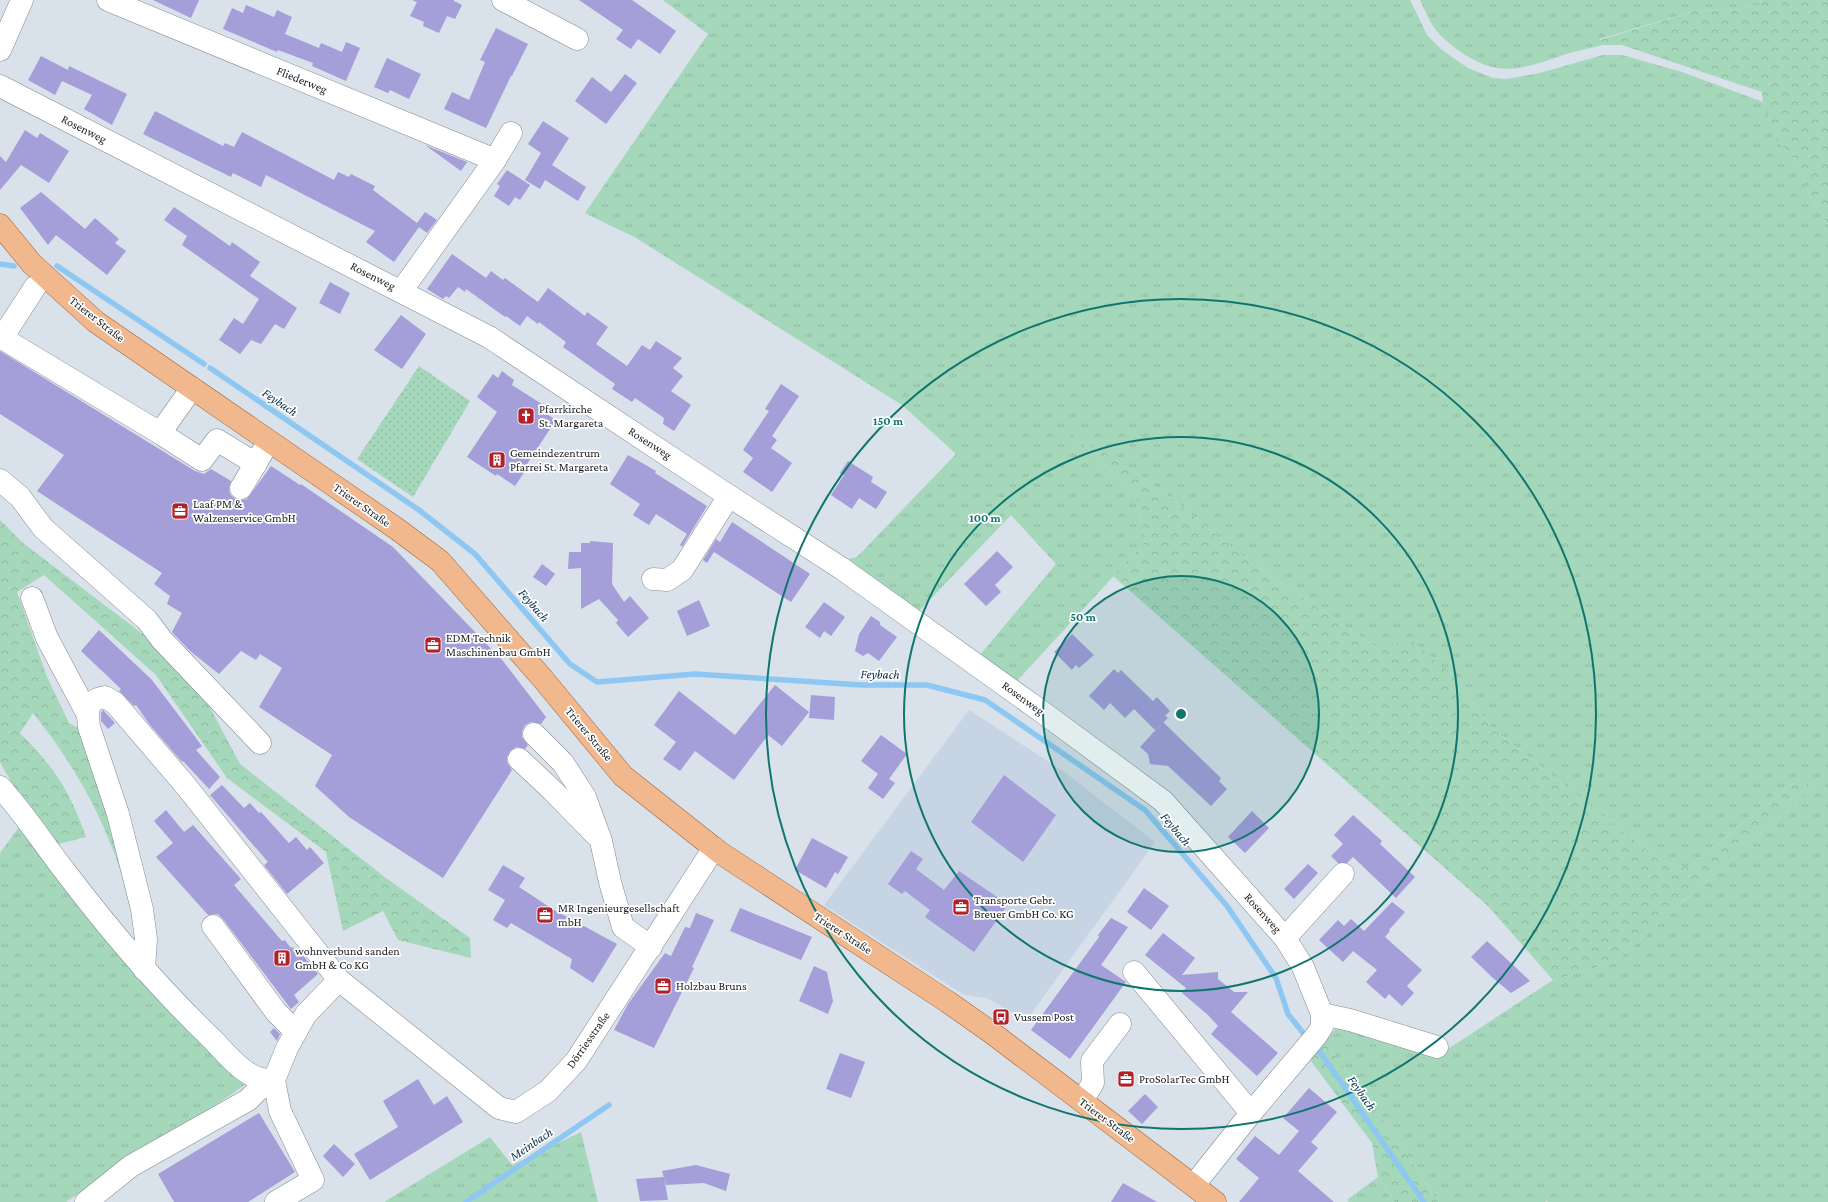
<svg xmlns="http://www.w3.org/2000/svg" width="1828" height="1202" viewBox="0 0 1828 1202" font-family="'Crimson Pro',serif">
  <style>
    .built { fill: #c7d4e3 }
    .grass { fill: url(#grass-tufts) }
    .forest { fill: url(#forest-crowns) }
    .park { fill: url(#park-dots) }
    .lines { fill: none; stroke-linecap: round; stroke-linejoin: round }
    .stream { stroke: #8ec8f2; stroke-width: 5.5 }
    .building { fill: #a49ed9 }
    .minor-casing { stroke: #838b93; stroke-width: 23 }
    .major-casing { stroke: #9f6337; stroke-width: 23 }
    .minor { stroke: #fff; stroke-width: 22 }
    .major { stroke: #f1b88e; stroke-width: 22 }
    .ring { fill: none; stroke: #0f766e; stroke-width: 2 }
    .labels { text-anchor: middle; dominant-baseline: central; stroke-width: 3.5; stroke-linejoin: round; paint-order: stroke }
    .street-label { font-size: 12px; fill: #1a1d20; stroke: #fff }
    .poi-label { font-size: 12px; fill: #1a1d20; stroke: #fff; text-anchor: start }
    .water-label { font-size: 13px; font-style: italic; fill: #002f4a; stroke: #fff }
    .centre { fill: #0f766e; stroke: #fff; stroke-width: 2 }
    .ring-label { font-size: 12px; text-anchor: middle; font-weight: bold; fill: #0f766e; stroke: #fff; stroke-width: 3.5; stroke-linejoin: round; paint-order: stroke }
  </style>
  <defs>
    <pattern id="grass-tufts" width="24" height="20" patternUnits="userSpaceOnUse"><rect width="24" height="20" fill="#a5d7bb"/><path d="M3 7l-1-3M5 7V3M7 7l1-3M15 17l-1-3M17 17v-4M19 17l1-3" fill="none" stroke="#8db8a0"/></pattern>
    <pattern id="forest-crowns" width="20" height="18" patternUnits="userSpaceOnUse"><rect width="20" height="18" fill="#a5d7bb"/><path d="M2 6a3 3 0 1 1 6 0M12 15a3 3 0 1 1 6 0" fill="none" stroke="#8db8a0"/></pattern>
    <pattern id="park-dots" width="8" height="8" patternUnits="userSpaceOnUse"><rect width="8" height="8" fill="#a5d7bb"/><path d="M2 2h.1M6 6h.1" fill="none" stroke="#8db8a0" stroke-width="1.8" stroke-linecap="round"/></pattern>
  </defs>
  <rect width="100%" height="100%" fill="#d9e1ea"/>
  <path class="built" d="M 969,710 L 1063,771 L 1155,842 L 1026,1021 L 987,998 L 964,995 L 824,905 Z"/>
  <g class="grass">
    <path d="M 663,0 L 1410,0 L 1427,35 L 1442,50 L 1468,68 L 1493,78 L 1507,79 L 1540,73 L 1603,55 L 1622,55 L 1682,72 L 1763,102 L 1777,140 L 1800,166 L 1812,202 L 1828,224 L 1828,1202 L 1548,1202 L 1547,1201 L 1544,1202 L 1438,1202 L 1395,1136 L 1324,1040 L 1338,1027 L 1442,1053 L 1553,980 L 1615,962 L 1811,789 L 1799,779 L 1688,868 L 1658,859 L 1492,728 L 1449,672 L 1379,649 L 1249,561 L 1165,493 L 1068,429 L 1136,497 L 1146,541 L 1015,683 L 980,655 L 1056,564 L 1011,515 L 919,611 L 859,569 L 849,559 L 857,557 L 956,454 L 902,405 L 636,238 L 585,213 L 708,34 Z"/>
    <path d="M 1420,0 L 1761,0 L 1760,5 L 1722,11 L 1698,10 L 1600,39 L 1602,45 C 1587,49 1570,52 1555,58 C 1516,71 1494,76 1458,50 C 1450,44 1442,38 1436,30 C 1429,21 1425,10 1420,0 Z"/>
    <path d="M 19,827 L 246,1084 L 175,1133 L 118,1167 L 66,1202 L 0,1202 L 0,853 Z"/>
    <path d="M 581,1132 L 598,1202 L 384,1202 L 490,1137 L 512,1165 Z"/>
    <path d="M 1378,1177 L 1395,1202 L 1349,1202 L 1347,1200 Z"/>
  </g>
  <g class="forest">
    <path d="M 1761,0 L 1828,0 L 1828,224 L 1812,202 L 1800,166 L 1777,140 L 1763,102 L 1762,92 L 1622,45 L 1602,45 L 1600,40 L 1698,10 L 1722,11 L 1760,5 Z"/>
    <path d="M 1066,427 L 1165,493 L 1249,561 L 1379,649 L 1409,638 L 1449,672 L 1492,728 L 1658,859 L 1688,868 L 1799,779 L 1811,789 L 1615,962 L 1553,980 L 1488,906 L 1113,576 L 1146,541 L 1136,497 Z"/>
    <path d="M 0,520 L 23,543 L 190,670 L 240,764 L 386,878 L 470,938 L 471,958 L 398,940 L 383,911 L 343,931 L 326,852 L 227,778 L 156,675 L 44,575 L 17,592 L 47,677 L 69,723 L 83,731 L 139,911 L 131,912 C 125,891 121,869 113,850 C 94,800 66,754 33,713 L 20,733 C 54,767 70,791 86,837 L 55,845 L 21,799 L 0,762 Z"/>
    <path d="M 1324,1040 L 1395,1136 L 1438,1202 L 1395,1202 L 1378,1177 L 1372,1143 L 1308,1057 Z"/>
  </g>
  <path class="park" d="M 419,366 L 470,401 L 413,497 L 357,459 Z"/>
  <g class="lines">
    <g class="stream">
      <path d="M 0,264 L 14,266"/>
      <path d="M 57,266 L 204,364"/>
      <path d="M 210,368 L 419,510 L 475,554 L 570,664 L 597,682 L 695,674 L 861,685 L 927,685 L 985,700 L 1145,810 L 1227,906 L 1276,978 L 1288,1014 L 1308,1039"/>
      <path d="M 1313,1045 L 1322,1055 L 1424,1202"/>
      <path d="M 466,1202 L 609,1105"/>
    </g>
  </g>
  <g class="building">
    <path d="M 153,0 L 199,0 L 191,18 Z"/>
    <path d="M 412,0 L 454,0 L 454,1 L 462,5 L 455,19 L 447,16 L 439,33 L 423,26 L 424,22 L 410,16 L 417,2 Z"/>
    <path d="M 579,0 L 632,0 L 676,31 L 660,54 L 638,39 L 631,49 L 616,39 L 623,30 Z"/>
    <path d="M 246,5 L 274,17 L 277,10 L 292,17 L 285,34 L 319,48 L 321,43 L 342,52 L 346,42 L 360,48 L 346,81 L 312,66 L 313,63 L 278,50 L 277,52 L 223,29 L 232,8 L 243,13 Z"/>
    <path d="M 496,28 L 528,44 L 512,76 L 511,76 L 486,128 L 444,109 L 452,92 L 469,100 L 485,62 L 480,60 Z"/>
    <path d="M 41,56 L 68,70 L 69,66 L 127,94 L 112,125 L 84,109 L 92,95 L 62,81 L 55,95 L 28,80 Z"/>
    <path d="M 387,58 L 421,74 L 409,99 L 390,90 L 388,93 L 374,87 Z"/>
    <path d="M 625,74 L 637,83 L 606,124 L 575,101 L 592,77 L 611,92 Z"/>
    <path d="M 155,111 L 223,146 L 225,143 L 234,147 L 242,132 L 334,180 L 338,172 L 349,177 L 351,174 L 375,186 L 373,190 L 417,223 L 425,212 L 437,220 L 427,233 L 419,227 L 394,262 L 366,242 L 375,231 L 326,206 L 266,175 L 261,187 L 233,173 L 231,177 L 143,134 Z"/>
    <path d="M 543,121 L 569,138 L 552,165 L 586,187 L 578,201 L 545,180 L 540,189 L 525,180 L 541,153 L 528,144 Z"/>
    <path d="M 25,130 L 37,138 L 40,133 L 69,151 L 49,183 L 21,165 L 0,190 L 0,156 L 6,162 Z"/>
    <path d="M 425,145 L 467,162 L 461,171 Z"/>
    <path d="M 507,170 L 530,185 L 520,200 L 515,197 L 509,206 L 494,196 L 500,186 L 497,184 Z"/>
    <path d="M 41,192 L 85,229 L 95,218 L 119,239 L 115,243 L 126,251 L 107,275 L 56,235 L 48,245 L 20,208 Z"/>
    <path d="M 174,207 L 230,246 L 232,242 L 260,262 L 250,276 L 297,308 L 284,329 L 275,324 L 261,344 L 251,340 L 240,354 L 219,340 L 234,318 L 243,324 L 259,299 L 182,245 L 187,236 L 164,220 Z"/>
    <path d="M 452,254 L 486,278 L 491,271 L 503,280 L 505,278 L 538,302 L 548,288 L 585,316 L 587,312 L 608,327 L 596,344 L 627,366 L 642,345 L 650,350 L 656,341 L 682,358 L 673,368 L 683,376 L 671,391 L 691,405 L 674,431 L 663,424 L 664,418 L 635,398 L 632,402 L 612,389 L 615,384 L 563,347 L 566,342 L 539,322 L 538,324 L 527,316 L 520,326 L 506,316 L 505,317 L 466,289 L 465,292 L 458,287 L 449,298 L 446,296 L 443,299 L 427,289 Z"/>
    <path d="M 330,282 L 350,293 L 340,314 L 319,303 Z"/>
    <path d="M 401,315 L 426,334 L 402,369 L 374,350 Z"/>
    <path d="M 0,351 L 195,471 L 204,474 L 211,469 L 231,481 L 229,488 L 230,494 L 235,499 L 241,500 L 247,499 L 271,466 L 300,485 L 301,484 L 393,547 L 503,661 L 546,717 L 541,724 L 531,722 L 525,725 L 522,731 L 522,737 L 528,745 L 525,749 L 516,747 L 510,751 L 507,757 L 507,762 L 512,770 L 443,878 L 349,817 L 315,786 L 332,755 L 259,707 L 282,668 L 260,654 L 256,660 L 241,651 L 219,674 L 190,651 L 172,632 L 182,613 L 167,604 L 170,596 L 154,584 L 162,573 L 37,491 L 64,455 L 0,414 Z"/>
    <path d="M 502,371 L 514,380 L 512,385 L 545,406 L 542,411 L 556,420 L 525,467 L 527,468 L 515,486 L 497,474 L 496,476 L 467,457 L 497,412 L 477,397 L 493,374 L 498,378 Z"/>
    <path d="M 781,384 L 799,396 L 772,436 L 777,440 L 771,448 L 792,463 L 772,492 L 743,472 L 753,458 L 743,450 L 769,411 L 765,409 Z"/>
    <path d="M 628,455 L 644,464 L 656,471 L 655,473 L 707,506 L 682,547 L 680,545 L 687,534 L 656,514 L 649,525 L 633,515 L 640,504 L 610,484 Z"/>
    <path d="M 848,461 L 873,477 L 871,482 L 887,492 L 876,509 L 859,498 L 852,509 L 831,495 L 844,475 L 840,473 Z"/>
    <path d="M 732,522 L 810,574 L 791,602 L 714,552 L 719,544 L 707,563 L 703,560 L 716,539 L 720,542 Z"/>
    <path d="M 590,541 L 613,543 L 612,584 L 624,602 L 630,596 L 649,618 L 628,637 L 616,623 L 618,620 L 599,599 L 581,609 L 581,568 L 568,569 L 569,552 L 581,552 L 581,543 L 590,543 Z"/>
    <path d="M 997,551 L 1013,567 L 995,585 L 1001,592 L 986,606 L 964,584 Z"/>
    <path d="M 542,564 L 555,574 L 546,586 L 533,577 Z"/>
    <path d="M 699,600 L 710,626 L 687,636 L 677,611 Z"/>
    <path d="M 824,602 L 845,617 L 831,636 L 824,631 L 820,638 L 805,627 Z"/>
    <path d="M 871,616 L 880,622 L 880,625 L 897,637 L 879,661 L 868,653 L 863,656 L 855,651 L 859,634 Z"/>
    <path d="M 99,630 L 152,680 L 202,746 L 196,750 L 220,777 L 209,789 L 183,761 L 182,762 L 150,725 L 136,705 L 134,706 L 119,691 L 121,689 L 81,651 Z"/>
    <path d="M 1072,634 L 1094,655 L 1079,668 L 1076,665 L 1072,670 L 1054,652 Z"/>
    <path d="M 1114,669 L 1118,673 L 1121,670 L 1153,701 L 1157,697 L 1170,711 L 1165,716 L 1168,718 L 1155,730 L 1134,709 L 1125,718 L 1110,703 L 1104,710 L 1089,696 Z"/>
    <path d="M 775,685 L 809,712 L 782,746 L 768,735 L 734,780 L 695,751 L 680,771 L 663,759 L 676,742 L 654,725 L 679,691 L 735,735 Z"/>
    <path d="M 811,695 L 835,697 L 834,720 L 809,718 Z"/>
    <path d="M 103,710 L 115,723 L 108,729 L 101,721 L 101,713 Z"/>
    <path d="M 1163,722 L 1221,778 L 1219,781 L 1227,789 L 1211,806 L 1168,766 L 1150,764 L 1148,754 L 1140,747 Z"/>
    <path d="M 881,735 L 907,754 L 889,779 L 895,783 L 883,799 L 868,788 L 878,774 L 861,761 Z"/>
    <path d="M 1004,775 L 1056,815 L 1023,862 L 971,822 Z"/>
    <path d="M 222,785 L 244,808 L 250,803 L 259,813 L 261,812 L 289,843 L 296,837 L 307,850 L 310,847 L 324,863 L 287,894 L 264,865 L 268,862 L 210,795 Z"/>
    <path d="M 166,810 L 184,832 L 193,825 L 241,879 L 234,885 L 282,941 L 285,940 L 290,947 L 298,949 L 318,974 L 294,995 L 299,1002 L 291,1009 L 223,919 L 218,914 L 208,915 L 156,857 L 173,843 L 154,821 Z"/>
    <path d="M 1252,811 L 1269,828 L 1245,853 L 1228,837 Z"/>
    <path d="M 1353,815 L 1382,841 L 1380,844 L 1415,877 L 1396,898 L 1353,857 L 1347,863 L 1338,863 L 1331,856 L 1343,844 L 1334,835 Z"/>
    <path d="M 812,838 L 848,857 L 838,874 L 835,872 L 826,888 L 795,870 Z"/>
    <path d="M 911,851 L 923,859 L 916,869 L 944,890 L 959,871 L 997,897 L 1003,898 L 1007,906 L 974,952 L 925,917 L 930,910 L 905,891 L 902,894 L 888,884 Z"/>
    <path d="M 1308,864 L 1318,873 L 1294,899 L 1284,889 Z"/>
    <path d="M 503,865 L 525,878 L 519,887 L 554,910 L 617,944 L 593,983 L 570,968 L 572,959 L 511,923 L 507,928 L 493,920 L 505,900 L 488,890 Z"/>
    <path d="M 1144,888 L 1169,906 L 1151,930 L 1127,912 Z"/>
    <path d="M 1392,902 L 1405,912 L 1389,930 L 1390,931 L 1385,937 L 1422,970 L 1407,986 L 1414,993 L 1402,1006 L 1389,994 L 1385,999 L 1366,982 L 1377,970 L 1353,951 L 1343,962 L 1319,940 L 1338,920 L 1344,926 L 1351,919 L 1364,931 Z"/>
    <path d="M 740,908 L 812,937 L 801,960 L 730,931 Z"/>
    <path d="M 696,913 L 714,920 L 692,967 L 694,968 L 654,1048 L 614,1030 L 628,1004 L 665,953 L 671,956 L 685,927 L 690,928 Z"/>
    <path d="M 1111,918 L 1128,927 L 1101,965 L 1126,982 L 1070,1059 L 1031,1030 L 1099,937 L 1098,935 Z"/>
    <path d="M 1163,933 L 1195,958 L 1182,975 L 1218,972 L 1218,979 L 1234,992 L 1248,992 L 1231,1012 L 1278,1053 L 1257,1076 L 1211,1034 L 1218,1026 L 1208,1015 L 1182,993 L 1186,988 L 1145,955 Z"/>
    <path d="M 1487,941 L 1512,964 L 1530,981 L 1511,993 L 1493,978 L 1471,957 Z"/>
    <path d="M 814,966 L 827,972 L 833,1001 L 828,1014 L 799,1001 Z"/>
    <path d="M 274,1028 L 280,1034 L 277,1041 L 270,1032 Z"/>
    <path d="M 840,1053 L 865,1062 L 851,1098 L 826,1089 Z"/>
    <path d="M 418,1079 L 434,1105 L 447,1096 L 463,1122 L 370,1180 L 354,1154 L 398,1127 L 383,1101 Z"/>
    <path d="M 1309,1088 L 1337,1112 L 1311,1142 L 1318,1148 L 1298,1171 L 1334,1202 L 1239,1202 L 1259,1178 L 1236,1159 L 1255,1136 L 1279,1155 L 1299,1131 L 1283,1118 Z"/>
    <path d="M 1145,1094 L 1158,1107 L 1142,1124 L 1128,1111 Z"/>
    <path d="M 259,1113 L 295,1172 L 248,1202 L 174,1202 L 158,1174 Z"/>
    <path d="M 334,1144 L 355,1164 L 343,1177 L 323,1156 Z"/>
    <path d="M 696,1165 L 730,1174 L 726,1191 L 704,1183 L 666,1185 L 662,1171 Z"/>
    <path d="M 664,1177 L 668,1200 L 640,1201 L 636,1179 Z"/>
    <path d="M 1123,1183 L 1157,1202 L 1111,1202 Z"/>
  </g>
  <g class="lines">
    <g class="minor-casing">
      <g id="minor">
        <path d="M 108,0 L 495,160"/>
        <path d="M 503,0 L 577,39"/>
        <path d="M 0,50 L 22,0"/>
        <path d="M 0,86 L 489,337 L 726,494 L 841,568 L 1045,714 L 1163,801 L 1285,938 L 1303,967 L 1322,1014 L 1322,1027 L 1316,1036 L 1251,1113 L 1194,1185"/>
        <path d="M 35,287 L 2,338 L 160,433"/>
        <path d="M 402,290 L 495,160 L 511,133"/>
        <path d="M 192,388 L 160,433 L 202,460 L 217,440 L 256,464"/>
        <path d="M 0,480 L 20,497 L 43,528 L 147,620 L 162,640 L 260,743"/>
        <path d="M 241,488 L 263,451"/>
        <path d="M 653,579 L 667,580 L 682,570 L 729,496"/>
        <path d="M 32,598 L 47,638 L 87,713"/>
        <path d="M 534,734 L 563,763 L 585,797 L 601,841 L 610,882 L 623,927 L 651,947"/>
        <path d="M 519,759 L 552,790 L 595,834"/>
        <path d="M 0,787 C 25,814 44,845 67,874 C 111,932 158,987 211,1038 C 228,1055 248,1083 274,1080"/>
        <path d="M 213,926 L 276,1012 L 296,1032"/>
        <path d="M 1285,938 L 1343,874"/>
        <path d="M 144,969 L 146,939 L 142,909 L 118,814 L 89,727 C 87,711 86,700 105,697 L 115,703 L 186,786 L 339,980 L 499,1108 L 516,1112 L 548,1091 L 576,1061 L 714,848"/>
        <path d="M 1134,972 L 1251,1113"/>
        <path d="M 1322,1014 L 1350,1020 L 1437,1047"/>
        <path d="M 1082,1101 L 1093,1083 L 1092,1061 L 1120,1024"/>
        <path d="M 86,1202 L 131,1166 L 248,1100 L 267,1081"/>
        <path d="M 276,1202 L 313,1180 L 280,1111 L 274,1080 L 287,1048 L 306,1014 L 339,980"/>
      </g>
    </g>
    <g class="major-casing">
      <path id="major" d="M 0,225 L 32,264 L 96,322 L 397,529 L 440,561 L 543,679 L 623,776 L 719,852 L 948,1002 L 992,1033 L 1215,1202"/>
    </g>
    <use href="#minor" class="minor"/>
    <use href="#major" class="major"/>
  </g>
  <circle cx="1181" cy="714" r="138" fill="#0f766e" fill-opacity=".12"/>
  <g class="ring">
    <circle cx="1181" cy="714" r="138"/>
    <circle cx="1181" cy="714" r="277"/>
    <circle cx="1181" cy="714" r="415"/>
  </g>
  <defs>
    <g id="church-square" transform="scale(0.9)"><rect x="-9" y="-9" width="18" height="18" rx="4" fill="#b22028" stroke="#fff"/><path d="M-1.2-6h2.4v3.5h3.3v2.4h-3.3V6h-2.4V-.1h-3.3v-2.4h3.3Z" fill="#fff"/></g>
    <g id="building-square" transform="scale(0.9)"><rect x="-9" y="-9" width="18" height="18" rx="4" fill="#b22028" stroke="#fff"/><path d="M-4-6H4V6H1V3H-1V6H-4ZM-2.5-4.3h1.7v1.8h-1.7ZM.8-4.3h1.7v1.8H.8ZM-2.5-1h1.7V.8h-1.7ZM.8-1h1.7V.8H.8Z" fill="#fff"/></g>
    <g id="office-square" transform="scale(0.9)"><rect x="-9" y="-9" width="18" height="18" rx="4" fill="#b22028" stroke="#fff"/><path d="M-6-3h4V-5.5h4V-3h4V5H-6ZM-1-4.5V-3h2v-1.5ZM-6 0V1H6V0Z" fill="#fff"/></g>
    <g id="bus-square" transform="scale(0.9)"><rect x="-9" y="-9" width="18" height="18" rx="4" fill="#b22028" stroke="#fff"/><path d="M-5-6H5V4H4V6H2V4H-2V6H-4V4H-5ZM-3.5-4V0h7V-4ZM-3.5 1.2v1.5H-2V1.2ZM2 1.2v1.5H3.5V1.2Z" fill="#fff"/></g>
  </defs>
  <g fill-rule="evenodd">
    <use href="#church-square" x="526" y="416"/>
    <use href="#building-square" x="497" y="460"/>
    <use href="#office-square" x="180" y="511"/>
    <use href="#office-square" x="433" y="645"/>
    <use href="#office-square" x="961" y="907"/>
    <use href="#office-square" x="545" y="915"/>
    <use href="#building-square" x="282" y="958"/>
    <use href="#office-square" x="663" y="986"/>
    <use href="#bus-square" x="1001" y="1017"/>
    <use href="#office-square" x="1126" y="1079"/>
  </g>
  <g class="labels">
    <g class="street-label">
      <text transform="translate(302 80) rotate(22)">Fliederweg</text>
      <text transform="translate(84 129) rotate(27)">Rosenweg</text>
      <text transform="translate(373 276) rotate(27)">Rosenweg</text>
      <text transform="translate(97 319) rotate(38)">Trierer Straße</text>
      <text transform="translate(650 443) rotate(33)">Rosenweg</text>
      <text transform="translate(362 505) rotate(35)">Trierer Straße</text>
      <text transform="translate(1023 698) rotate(36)">Rosenweg</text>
      <text transform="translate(589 734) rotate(50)">Trierer Straße</text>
      <text transform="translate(1263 913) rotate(48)">Rosenweg</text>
      <text transform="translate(843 933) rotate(33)">Trierer Straße</text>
      <text transform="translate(588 1040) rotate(-55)">Dörriesstraße</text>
      <text transform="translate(1107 1120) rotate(37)">Trierer Straße</text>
    </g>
    <g class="poi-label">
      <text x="539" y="409">Pfarrkirche<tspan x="539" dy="14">St. Margareta</tspan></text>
      <text x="510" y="453">Gemeindezentrum<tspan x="510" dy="14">Pfarrei St. Margareta</tspan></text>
      <text x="193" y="504">Laaf PM &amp;<tspan x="193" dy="14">Walzenservice GmbH</tspan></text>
      <text x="446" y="638">EDM Technik<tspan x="446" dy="14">Maschinenbau GmbH</tspan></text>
      <text x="974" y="900">Transporte Gebr.<tspan x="974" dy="14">Breuer GmbH Co. KG</tspan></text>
      <text x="558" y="908">MR Ingenieurgesellschaft<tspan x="558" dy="14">mbH</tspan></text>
      <text x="295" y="951">wohnverbund sanden<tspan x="295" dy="14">GmbH &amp; Co KG</tspan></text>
      <text x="676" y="986">Holzbau Bruns</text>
      <text x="1014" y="1017">Vussem Post</text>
      <text x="1139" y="1079">ProSolarTec GmbH</text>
    </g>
    <g class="water-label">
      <text transform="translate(280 402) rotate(34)">Feybach</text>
      <text transform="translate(534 605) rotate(49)">Feybach</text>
      <text transform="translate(880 674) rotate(1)">Feybach</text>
      <text transform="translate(1176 829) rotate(50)">Feybach</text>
      <text transform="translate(1362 1093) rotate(55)">Feybach</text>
      <text transform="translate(531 1144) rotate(-34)">Meinbach</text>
    </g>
  </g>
  <circle cx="1181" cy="714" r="6" class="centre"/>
  <g class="ring-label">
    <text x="888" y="425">150 m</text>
    <text x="985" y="522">100 m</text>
    <text x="1083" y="621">50 m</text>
  </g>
</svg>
